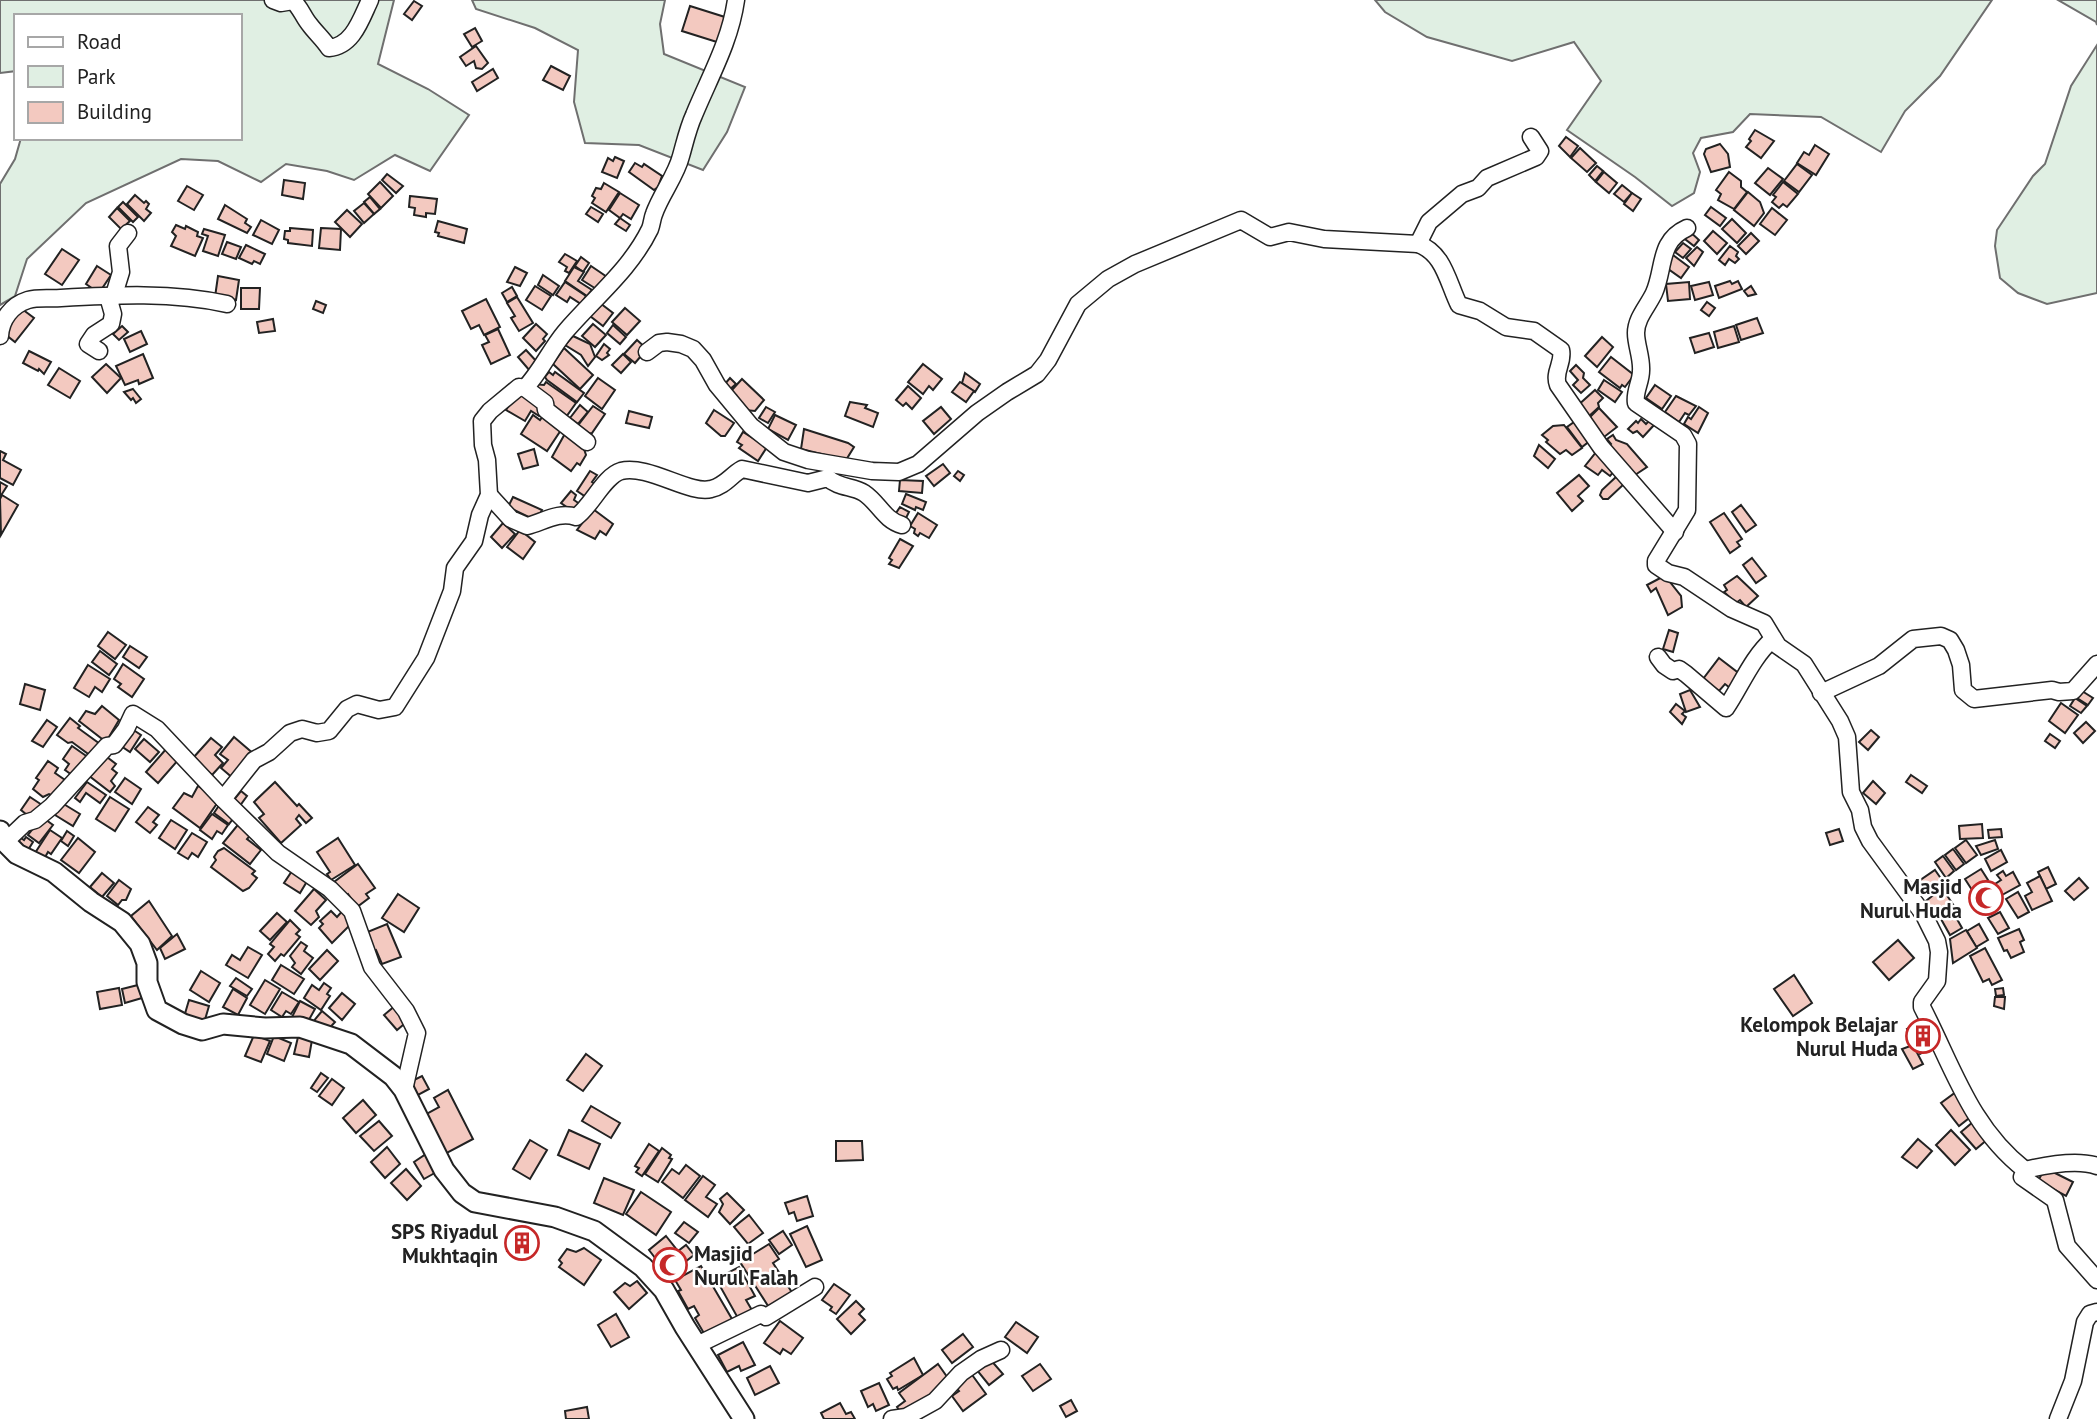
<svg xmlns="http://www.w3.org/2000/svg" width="2097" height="1419" viewBox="0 0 2097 1419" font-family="'PT Sans',sans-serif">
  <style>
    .green { fill: #e0efe3; stroke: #6f6f6f; stroke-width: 2 }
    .building { fill: #f3c9c0; stroke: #222; stroke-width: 2 }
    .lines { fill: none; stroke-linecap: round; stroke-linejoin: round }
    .minor-casing { stroke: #222; stroke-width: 19 }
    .tertiary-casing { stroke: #222; stroke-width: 23 }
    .minor { stroke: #fff; stroke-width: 16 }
    .tertiary { stroke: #fff; stroke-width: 19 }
    .labels { text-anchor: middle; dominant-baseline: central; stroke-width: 5; stroke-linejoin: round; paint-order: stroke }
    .poi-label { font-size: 21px; font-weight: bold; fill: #222; stroke: #fff; text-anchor: end }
  </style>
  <rect width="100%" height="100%" fill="#fff"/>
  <g class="green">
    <path d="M 0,0 L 394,0 L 378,64 L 428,89 L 469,115 L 430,171 L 395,155 L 354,180 L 327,171 L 286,164 L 261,182 L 218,161 L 181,159 L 86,203 L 27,259 L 15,296 L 0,305 L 0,184 L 15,159 L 21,138 L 240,138 L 240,16 L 16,16 L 16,71 L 0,73 Z"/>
    <path d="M 472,0 L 665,0 L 660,24 L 664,54 L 745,87 L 727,132 L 703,170 L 639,145 L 585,143 L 574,102 L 578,50 L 535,28 L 476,9 Z"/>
    <path d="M 1375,0 L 1992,0 L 1940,76 L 1905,111 L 1881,152 L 1821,117 L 1750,114 L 1733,132 L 1701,138 L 1693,153 L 1700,172 L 1694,193 L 1672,206 L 1635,177 L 1567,130 L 1601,81 L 1574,42 L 1512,61 L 1427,37 L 1385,12 Z"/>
    <path d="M 2058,0 L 2097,0 L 2097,25 L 2096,22 Z"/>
    <path d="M 2097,45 L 2097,293 L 2047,304 L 2018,293 L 2000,278 L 1995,246 L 1997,230 L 2033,176 L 2045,164 L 2071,86 Z"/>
  </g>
  <g class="building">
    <path d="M 414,1 L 422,6 L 412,20 L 404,14 Z"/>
    <path d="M 690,6 L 728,18 L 720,43 L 682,31 Z"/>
    <path d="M 475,28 L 482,41 L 472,47 L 464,34 Z"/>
    <path d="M 476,46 L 488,63 L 482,69 L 476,68 L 474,61 L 466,66 L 460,57 Z"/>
    <path d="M 551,66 L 570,76 L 563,90 L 543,80 Z"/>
    <path d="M 493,69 L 498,78 L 477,91 L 472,82 Z"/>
    <path d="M 1755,130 L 1774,141 L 1761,158 L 1746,147 L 1751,141 L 1749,139 Z"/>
    <path d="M 1566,137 L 1578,146 L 1570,157 L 1559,146 Z"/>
    <path d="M 1720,144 L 1728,154 L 1730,167 L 1711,172 L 1704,154 L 1706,149 Z"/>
    <path d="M 1815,145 L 1829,154 L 1816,175 L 1797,163 L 1804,152 L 1809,155 Z"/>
    <path d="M 1580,148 L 1596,163 L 1587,172 L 1571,158 Z"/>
    <path d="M 615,157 L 624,161 L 617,178 L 602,172 L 608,158 L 613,161 Z"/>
    <path d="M 635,163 L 642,167 L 644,164 L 662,176 L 658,187 L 654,190 L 629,172 Z"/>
    <path d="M 1797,164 L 1812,175 L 1799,192 L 1784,181 Z"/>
    <path d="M 1597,166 L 1603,171 L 1595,181 L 1589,175 Z"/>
    <path d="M 1768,168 L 1783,179 L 1770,195 L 1755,183 Z"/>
    <path d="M 1604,172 L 1617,183 L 1609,193 L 1596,182 Z"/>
    <path d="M 1729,172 L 1741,181 L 1741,187 L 1747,192 L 1734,209 L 1718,200 L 1721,194 L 1716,190 Z"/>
    <path d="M 387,174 L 403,186 L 396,193 L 382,180 Z"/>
    <path d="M 284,180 L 305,183 L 303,199 L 282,195 Z"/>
    <path d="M 380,182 L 393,196 L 381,208 L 368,194 Z"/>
    <path d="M 1783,182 L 1798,194 L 1787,207 L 1783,204 L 1779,208 L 1772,202 L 1776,197 L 1773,195 Z"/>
    <path d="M 604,183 L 619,192 L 606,212 L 592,203 L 595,198 L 592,196 L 596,188 L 601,189 Z"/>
    <path d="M 1622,185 L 1632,193 L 1624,202 L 1614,194 Z"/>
    <path d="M 187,186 L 203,195 L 194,210 L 178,201 Z"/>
    <path d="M 1748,192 L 1760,202 L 1764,213 L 1754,226 L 1734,210 Z"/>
    <path d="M 620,193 L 639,205 L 631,219 L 623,214 L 620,218 L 609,210 Z"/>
    <path d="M 1632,193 L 1641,199 L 1633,211 L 1624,204 Z"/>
    <path d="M 135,195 L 144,203 L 146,201 L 149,204 L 146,209 L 151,213 L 144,221 L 127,204 Z"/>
    <path d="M 410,196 L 437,199 L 435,214 L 426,213 L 426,217 L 414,215 L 415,208 L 409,207 Z"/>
    <path d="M 370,197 L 380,209 L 374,214 L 364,202 Z"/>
    <path d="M 123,202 L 138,217 L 133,222 L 118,207 Z"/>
    <path d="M 364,203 L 374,214 L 364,223 L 354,211 Z"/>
    <path d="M 225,205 L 247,219 L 245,223 L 251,227 L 247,233 L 218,219 Z"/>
    <path d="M 591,207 L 603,214 L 598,222 L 586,214 Z"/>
    <path d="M 1711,207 L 1726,218 L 1720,226 L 1705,215 Z"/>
    <path d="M 117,208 L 130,221 L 121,229 L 109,217 Z"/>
    <path d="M 1772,208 L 1787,220 L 1775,235 L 1760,224 Z"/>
    <path d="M 347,210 L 362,224 L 350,237 L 335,222 Z"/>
    <path d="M 620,218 L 630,225 L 626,231 L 615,224 Z"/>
    <path d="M 1732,219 L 1746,233 L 1737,243 L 1722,229 Z"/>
    <path d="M 261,220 L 279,230 L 272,244 L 253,235 Z"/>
    <path d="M 438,221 L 467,229 L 464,243 L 438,236 L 439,233 L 435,232 Z"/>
    <path d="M 176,225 L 185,229 L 186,226 L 198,232 L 197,236 L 203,238 L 195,256 L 171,246 L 176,236 L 172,232 Z"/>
    <path d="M 290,228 L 313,230 L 312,246 L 288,243 L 288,240 L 284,239 L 285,231 L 290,231 Z"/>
    <path d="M 321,228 L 341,229 L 340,250 L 319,248 Z"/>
    <path d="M 204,229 L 225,235 L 218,256 L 203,251 L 208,236 L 202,234 Z"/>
    <path d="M 1687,229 L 1699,240 L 1694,246 L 1681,236 Z"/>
    <path d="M 1713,231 L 1727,243 L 1717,254 L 1704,241 Z"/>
    <path d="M 1751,233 L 1759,241 L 1746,254 L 1738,246 Z"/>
    <path d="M 227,242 L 241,247 L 236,259 L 222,254 Z"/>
    <path d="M 1683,243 L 1691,249 L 1683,258 L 1675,252 Z"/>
    <path d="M 246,245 L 265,254 L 260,264 L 254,261 L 252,264 L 239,258 Z"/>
    <path d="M 1730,246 L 1738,252 L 1736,256 L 1739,259 L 1735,263 L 1729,259 L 1725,265 L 1719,260 Z"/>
    <path d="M 1697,247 L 1703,252 L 1694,266 L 1686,258 Z"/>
    <path d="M 62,249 L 79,260 L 62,285 L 45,274 Z"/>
    <path d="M 565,254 L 577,261 L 569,273 L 565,271 L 567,267 L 559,262 Z"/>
    <path d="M 1673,255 L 1689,267 L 1681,278 L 1664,266 Z"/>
    <path d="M 581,257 L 589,263 L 583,272 L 575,266 Z"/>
    <path d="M 97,266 L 111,275 L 99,293 L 86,284 Z"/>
    <path d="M 591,266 L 610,279 L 601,292 L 582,280 Z"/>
    <path d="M 515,267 L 527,273 L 520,286 L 507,282 Z"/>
    <path d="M 574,267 L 584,272 L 578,281 L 592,290 L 587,296 L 565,281 Z"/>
    <path d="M 543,275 L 559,286 L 553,295 L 538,285 Z"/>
    <path d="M 218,276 L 239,280 L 236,300 L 215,297 Z"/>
    <path d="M 1730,281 L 1732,284 L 1738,281 L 1742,289 L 1719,298 L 1715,286 Z"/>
    <path d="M 565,282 L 586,296 L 581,304 L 570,297 L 567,302 L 556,295 Z"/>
    <path d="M 1689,282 L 1690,299 L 1668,301 L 1666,284 Z"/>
    <path d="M 1709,282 L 1713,295 L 1695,300 L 1691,286 Z"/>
    <path d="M 535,286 L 551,296 L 542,310 L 526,300 Z"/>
    <path d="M 1751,286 L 1756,294 L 1748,296 L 1744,291 Z"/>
    <path d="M 512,287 L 517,296 L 507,302 L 502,293 Z"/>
    <path d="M 241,288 L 260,288 L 259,309 L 241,309 Z"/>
    <path d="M 517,297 L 533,323 L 519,331 L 511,318 L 515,316 L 507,303 Z"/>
    <path d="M 486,299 L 500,327 L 484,335 L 479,325 L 471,329 L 462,311 Z"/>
    <path d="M 316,301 L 326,305 L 323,313 L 313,309 Z"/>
    <path d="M 1707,302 L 1715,308 L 1709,316 L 1701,310 Z"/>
    <path d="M 600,303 L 613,313 L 603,326 L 590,316 Z"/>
    <path d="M 625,308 L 640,321 L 627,335 L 612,322 Z"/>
    <path d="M 22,309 L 34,318 L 15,342 L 1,331 Z"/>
    <path d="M 1757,318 L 1763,333 L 1741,340 L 1736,325 Z"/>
    <path d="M 273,319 L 275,331 L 259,333 L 257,322 Z"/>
    <path d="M 536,324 L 547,334 L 543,339 L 545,341 L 536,351 L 523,338 Z"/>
    <path d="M 593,324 L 606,335 L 595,347 L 582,336 Z"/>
    <path d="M 613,325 L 626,337 L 620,344 L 607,333 Z"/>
    <path d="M 122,326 L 128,332 L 119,340 L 113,334 Z"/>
    <path d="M 1734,326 L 1739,342 L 1718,348 L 1714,332 Z"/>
    <path d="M 498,329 L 510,355 L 491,364 L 482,345 L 489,342 L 485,335 Z"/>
    <path d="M 141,331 L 147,344 L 130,352 L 124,339 Z"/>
    <path d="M 1709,333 L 1714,347 L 1695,353 L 1690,338 Z"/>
    <path d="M 573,336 L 590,344 L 595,357 L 588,366 L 581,355 L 565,345 Z"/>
    <path d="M 1602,337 L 1613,347 L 1597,367 L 1585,356 Z"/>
    <path d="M 637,340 L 647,349 L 635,363 L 624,354 Z"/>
    <path d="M 604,344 L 610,349 L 607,353 L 609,355 L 602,360 L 596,356 Z"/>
    <path d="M 564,348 L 593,375 L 580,389 L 553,364 Z"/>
    <path d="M 526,350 L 538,363 L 530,371 L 518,357 Z"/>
    <path d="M 29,351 L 51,362 L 44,374 L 39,369 L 38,371 L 23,363 Z"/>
    <path d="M 143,354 L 153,378 L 139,384 L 138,380 L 125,385 L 116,366 Z"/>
    <path d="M 623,354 L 631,362 L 621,373 L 612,365 Z"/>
    <path d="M 1611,357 L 1634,375 L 1625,387 L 1622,385 L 1620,388 L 1599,372 Z"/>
    <path d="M 106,364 L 121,378 L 107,393 L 92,377 Z"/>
    <path d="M 923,364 L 942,379 L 933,390 L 929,386 L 923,394 L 908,382 Z"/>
    <path d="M 1576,365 L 1584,373 L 1583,378 L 1590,385 L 1581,393 L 1573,385 L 1578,380 L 1570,371 Z"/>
    <path d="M 59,368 L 80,381 L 70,398 L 48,385 Z"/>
    <path d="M 549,372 L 553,375 L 555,372 L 584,393 L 577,402 L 547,380 L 545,377 Z"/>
    <path d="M 965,373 L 980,384 L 975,392 L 962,383 Z"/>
    <path d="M 598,378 L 615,390 L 602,409 L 585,396 Z"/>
    <path d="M 730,378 L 736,384 L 729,390 L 724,385 Z"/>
    <path d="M 742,379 L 764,400 L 755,411 L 745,410 L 732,399 L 736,395 L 731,391 Z"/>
    <path d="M 1604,380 L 1622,392 L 1615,402 L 1598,390 Z"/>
    <path d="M 546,382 L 576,403 L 566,417 L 529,389 L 533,384 L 544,385 Z"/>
    <path d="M 960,382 L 974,391 L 966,402 L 952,392 Z"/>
    <path d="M 1655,385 L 1671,396 L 1662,409 L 1646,398 Z"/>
    <path d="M 908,386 L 921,398 L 912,409 L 906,403 L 903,406 L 896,400 Z"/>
    <path d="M 133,389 L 141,399 L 136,403 L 133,398 L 131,400 L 124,392 Z"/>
    <path d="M 520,389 L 546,405 L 539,416 L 531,411 L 525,421 L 506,410 Z"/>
    <path d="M 1595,390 L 1603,398 L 1598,403 L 1599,407 L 1587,418 L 1576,407 Z"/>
    <path d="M 1676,396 L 1696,406 L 1689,415 L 1685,413 L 1679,422 L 1665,412 Z"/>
    <path d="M 850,402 L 867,405 L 865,408 L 878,413 L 873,427 L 845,416 Z"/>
    <path d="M 580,405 L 588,412 L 578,424 L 570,418 Z"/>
    <path d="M 593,406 L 605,414 L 592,433 L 583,435 L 576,428 Z"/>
    <path d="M 766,407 L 775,412 L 768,423 L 759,418 Z"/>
    <path d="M 941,407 L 951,419 L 934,434 L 923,421 Z"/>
    <path d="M 1699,407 L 1708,413 L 1698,433 L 1684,424 L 1688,417 L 1691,419 Z"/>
    <path d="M 1599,408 L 1617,427 L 1604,437 L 1588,419 Z"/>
    <path d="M 714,410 L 734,423 L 725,436 L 721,436 L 706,423 Z"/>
    <path d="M 629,411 L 652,417 L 649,428 L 626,423 Z"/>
    <path d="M 546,412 L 565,424 L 547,451 L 521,434 L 533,415 L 540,420 Z"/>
    <path d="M 775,415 L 796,425 L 788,440 L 768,429 Z"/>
    <path d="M 1641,419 L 1646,424 L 1649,421 L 1654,425 L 1643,437 L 1637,431 L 1633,433 L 1628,429 L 1636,421 L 1638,423 Z"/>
    <path d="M 1577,420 L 1591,440 L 1582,447 L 1567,427 Z"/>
    <path d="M 1564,425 L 1582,448 L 1572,455 L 1566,450 L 1560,454 L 1546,442 L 1548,440 L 1542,435 L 1553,426 Z"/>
    <path d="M 804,429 L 848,443 L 854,447 L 846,460 L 801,449 Z"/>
    <path d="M 567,430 L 584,449 L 586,455 L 580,465 L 577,463 L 571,471 L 552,457 Z"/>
    <path d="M 743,432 L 767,447 L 758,461 L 739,448 L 742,445 L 737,442 Z"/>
    <path d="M 1613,435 L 1616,440 L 1627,444 L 1647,467 L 1635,475 L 1630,468 L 1628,470 L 1608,447 L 1611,444 L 1607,439 Z"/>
    <path d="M 1539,445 L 1555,459 L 1548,468 L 1534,456 Z"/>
    <path d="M 534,449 L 538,465 L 523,469 L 518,454 Z"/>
    <path d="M 0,451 L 6,454 L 3,460 L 21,470 L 13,485 L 0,478 Z"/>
    <path d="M 1597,451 L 1618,467 L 1610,476 L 1602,470 L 1598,475 L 1585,466 Z"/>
    <path d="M 943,464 L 950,473 L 934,486 L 926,476 Z"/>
    <path d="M 590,471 L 597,475 L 592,482 L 598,486 L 589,499 L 577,491 Z"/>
    <path d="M 958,471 L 964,475 L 960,481 L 954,476 Z"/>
    <path d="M 1579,475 L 1589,486 L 1578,496 L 1583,501 L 1572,511 L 1557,493 Z"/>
    <path d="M 1617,476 L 1624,484 L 1608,499 L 1603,499 L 1600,495 L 1602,490 Z"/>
    <path d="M 900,480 L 923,481 L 922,493 L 899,491 Z"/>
    <path d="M 0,482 L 7,486 L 0,497 Z"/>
    <path d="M 571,491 L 576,495 L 574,500 L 581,505 L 575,513 L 561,503 Z"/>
    <path d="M 906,494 L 926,502 L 923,510 L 916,507 L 915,510 L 902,504 Z"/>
    <path d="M 2,495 L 18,505 L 1,535 L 0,499 Z"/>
    <path d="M 513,497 L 542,510 L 537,521 L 508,507 Z"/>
    <path d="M 1741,505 L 1756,525 L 1746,532 L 1732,512 Z"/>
    <path d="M 900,507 L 909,512 L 904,522 L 894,516 Z"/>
    <path d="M 593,509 L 613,524 L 606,535 L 600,531 L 595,539 L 577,530 Z"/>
    <path d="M 918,513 L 937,525 L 929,538 L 920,533 L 918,536 L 914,533 L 915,529 L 910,526 Z"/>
    <path d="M 1724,513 L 1742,539 L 1737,542 L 1740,546 L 1730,553 L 1710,522 Z"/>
    <path d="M 503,523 L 515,534 L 502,548 L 491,537 Z"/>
    <path d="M 520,530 L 535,542 L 523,559 L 507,547 Z"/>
    <path d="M 900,539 L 913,546 L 899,568 L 889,564 L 892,560 L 889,558 Z"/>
    <path d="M 1752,558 L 1766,576 L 1756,583 L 1743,565 Z"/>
    <path d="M 1666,575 L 1671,578 L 1670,582 L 1681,596 L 1682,607 L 1668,615 L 1656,588 L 1651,592 L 1647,585 Z"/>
    <path d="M 1737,576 L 1758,596 L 1746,607 L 1740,600 L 1736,603 L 1724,592 L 1727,590 L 1724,585 Z"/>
    <path d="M 1669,630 L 1678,633 L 1673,652 L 1663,649 Z"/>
    <path d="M 108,632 L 126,645 L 115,659 L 98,646 Z"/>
    <path d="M 130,646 L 147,657 L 139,668 L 123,657 Z"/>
    <path d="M 100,651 L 117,664 L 109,675 L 92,662 Z"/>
    <path d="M 1719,658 L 1745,678 L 1734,691 L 1725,684 L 1719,691 L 1703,679 Z"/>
    <path d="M 123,664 L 144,679 L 132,697 L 118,687 L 121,684 L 114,679 Z"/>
    <path d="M 88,665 L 110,679 L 102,692 L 95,687 L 89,697 L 74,688 Z"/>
    <path d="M 25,684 L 45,690 L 40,710 L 20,704 Z"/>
    <path d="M 1690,690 L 1700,707 L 1686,712 L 1680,694 Z"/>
    <path d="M 2082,691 L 2093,698 L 2088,705 L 2077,698 Z"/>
    <path d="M 2075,698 L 2087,706 L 2081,713 L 2070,706 Z"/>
    <path d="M 2061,703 L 2078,715 L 2065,733 L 2049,721 Z"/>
    <path d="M 1676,704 L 1685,711 L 1682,714 L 1686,717 L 1682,724 L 1670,712 Z"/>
    <path d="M 102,706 L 119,720 L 106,742 L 79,721 L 86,711 L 95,714 Z"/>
    <path d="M 70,718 L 80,726 L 78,728 L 100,744 L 91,756 L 72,742 L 68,743 L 57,735 Z"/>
    <path d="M 47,720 L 57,727 L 43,747 L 32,741 Z"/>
    <path d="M 2086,722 L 2095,731 L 2083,743 L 2074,733 Z"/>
    <path d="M 129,727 L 141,735 L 130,752 L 118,744 Z"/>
    <path d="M 1871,730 L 1879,737 L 1868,750 L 1859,742 Z"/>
    <path d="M 2050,734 L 2060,741 L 2055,748 L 2045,741 Z"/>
    <path d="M 234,737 L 255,755 L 234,779 L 221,768 L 228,760 L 220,754 Z"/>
    <path d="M 211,738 L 222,747 L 215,755 L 223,763 L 212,775 L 193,758 Z"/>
    <path d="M 144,739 L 159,752 L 150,762 L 135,749 Z"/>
    <path d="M 72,746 L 92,760 L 72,775 L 65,770 L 69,764 L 63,759 Z"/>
    <path d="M 167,748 L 179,759 L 158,783 L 146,772 Z"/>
    <path d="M 103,754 L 116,764 L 112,769 L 117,773 L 111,781 L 115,786 L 110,792 L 88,775 Z"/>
    <path d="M 48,761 L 58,768 L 55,773 L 65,780 L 53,796 L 49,794 L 43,797 L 33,789 L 39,780 L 36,778 Z"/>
    <path d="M 1911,775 L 1927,786 L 1922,793 L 1906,782 Z"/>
    <path d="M 125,778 L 141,789 L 132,804 L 115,792 Z"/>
    <path d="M 1873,781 L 1885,793 L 1876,804 L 1863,793 Z"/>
    <path d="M 87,782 L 106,795 L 100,803 L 86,793 L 80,802 L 75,798 Z"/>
    <path d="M 275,782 L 297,806 L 299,804 L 312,818 L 306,823 L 299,815 L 296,819 L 301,825 L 281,843 L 259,818 L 264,814 L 254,802 Z"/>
    <path d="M 198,786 L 220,799 L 200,828 L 173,808 L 184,793 L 192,797 Z"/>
    <path d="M 241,791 L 247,796 L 239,807 L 232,802 Z"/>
    <path d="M 30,797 L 42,805 L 32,819 L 21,810 Z"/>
    <path d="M 110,797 L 129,809 L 115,831 L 96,819 Z"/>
    <path d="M 62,803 L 80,814 L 73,826 L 55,815 Z"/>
    <path d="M 220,804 L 236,815 L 229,824 L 214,813 Z"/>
    <path d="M 148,807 L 159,815 L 153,822 L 157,825 L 150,833 L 136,822 Z"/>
    <path d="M 212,814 L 228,825 L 222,834 L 217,831 L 212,839 L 200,830 Z"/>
    <path d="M 42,817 L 53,825 L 39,843 L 28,835 Z"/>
    <path d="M 171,820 L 187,830 L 175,849 L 159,838 Z"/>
    <path d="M 241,821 L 254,831 L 247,839 L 261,850 L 250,864 L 223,843 Z"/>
    <path d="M 1982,824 L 1983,838 L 1960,839 L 1959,826 Z"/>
    <path d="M 1839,829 L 1843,841 L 1830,845 L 1826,833 Z"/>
    <path d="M 2001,829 L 2002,837 L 1989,838 L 1988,830 Z"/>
    <path d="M 50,830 L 62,838 L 51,854 L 48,852 L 44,859 L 35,853 Z"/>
    <path d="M 67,831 L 74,836 L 68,846 L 61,841 Z"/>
    <path d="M 192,833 L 207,842 L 198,857 L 192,853 L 188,859 L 178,853 Z"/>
    <path d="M 26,837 L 33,842 L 28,850 L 17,843 L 21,838 L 24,840 Z"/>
    <path d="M 78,838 L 95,852 L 79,873 L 61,860 Z"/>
    <path d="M 338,838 L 355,865 L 331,880 L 327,874 L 330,872 L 317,852 Z"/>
    <path d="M 1966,840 L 1977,855 L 1966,863 L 1955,848 Z"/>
    <path d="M 1995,840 L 1998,849 L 1981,855 L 1976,846 Z"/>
    <path d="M 224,848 L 255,871 L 252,874 L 257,878 L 249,888 L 243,891 L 211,867 L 216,860 L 214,857 L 218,851 Z"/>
    <path d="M 1953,849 L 1964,864 L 1956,870 L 1945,855 Z"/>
    <path d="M 2001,850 L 2007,862 L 1991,871 L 1985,859 Z"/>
    <path d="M 1943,856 L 1954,871 L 1946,878 L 1935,862 Z"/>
    <path d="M 358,864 L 375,888 L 366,894 L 369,898 L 357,907 L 348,894 L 344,896 L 334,882 Z"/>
    <path d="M 2048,867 L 2056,884 L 2046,889 L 2038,872 Z"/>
    <path d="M 294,868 L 309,878 L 300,893 L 284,883 Z"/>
    <path d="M 1981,869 L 1988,880 L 1972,890 L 1965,879 Z"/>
    <path d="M 1935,870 L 1942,880 L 1924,893 L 1916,883 Z"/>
    <path d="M 2003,871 L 2006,876 L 2013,872 L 2020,885 L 2002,895 L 1995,884 L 2001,880 L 1997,875 Z"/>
    <path d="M 102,873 L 114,883 L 102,897 L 90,887 Z"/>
    <path d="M 2040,876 L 2052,901 L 2032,910 L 2025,896 L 2032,892 L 2027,883 Z"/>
    <path d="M 2079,878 L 2088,888 L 2074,900 L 2065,891 Z"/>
    <path d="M 119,880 L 131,889 L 126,900 L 122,900 L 118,905 L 107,896 Z"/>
    <path d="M 1988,885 L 1997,905 L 1985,911 L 1976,890 Z"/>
    <path d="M 1942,888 L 1954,906 L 1937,917 L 1926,901 Z"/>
    <path d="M 314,889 L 326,900 L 316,911 L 319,917 L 311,925 L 295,911 Z"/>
    <path d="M 2018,892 L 2029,912 L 2018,918 L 2006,899 Z"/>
    <path d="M 398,894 L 419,908 L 404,932 L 382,918 Z"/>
    <path d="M 149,901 L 172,936 L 157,950 L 131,916 Z"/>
    <path d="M 344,909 L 353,922 L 332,943 L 319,928 L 323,924 L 320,921 L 331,911 L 337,917 Z"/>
    <path d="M 1953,912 L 1962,928 L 1950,935 L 1941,919 Z"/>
    <path d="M 2000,912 L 2009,928 L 1998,934 L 1988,918 Z"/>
    <path d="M 277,913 L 287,922 L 270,940 L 260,931 Z"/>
    <path d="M 290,920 L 300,930 L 296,934 L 300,937 L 284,956 L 281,954 L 275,961 L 268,954 L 274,947 L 270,944 Z"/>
    <path d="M 387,924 L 401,957 L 382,964 L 376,950 L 373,951 L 365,933 Z"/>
    <path d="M 1979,924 L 1988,940 L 1976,947 L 1967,931 Z"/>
    <path d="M 2019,929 L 2024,940 L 2020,942 L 2024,952 L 2011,958 L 2007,950 L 2004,951 L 1998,938 Z"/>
    <path d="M 1966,930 L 1977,948 L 1953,963 L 1950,939 Z"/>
    <path d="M 177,934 L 185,949 L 165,959 L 160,948 Z"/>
    <path d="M 1898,940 L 1914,958 L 1889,980 L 1873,962 Z"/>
    <path d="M 301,942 L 307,946 L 304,951 L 313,958 L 301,974 L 292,967 L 295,963 L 290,956 Z"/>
    <path d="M 248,947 L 262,955 L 248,978 L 226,965 L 232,955 L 240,960 Z"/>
    <path d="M 1985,948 L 2002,980 L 1992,985 L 1989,979 L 1983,982 L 1970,956 Z"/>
    <path d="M 327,950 L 338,961 L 320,980 L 309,969 Z"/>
    <path d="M 281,965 L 304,979 L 294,994 L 272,980 Z"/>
    <path d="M 201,971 L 220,983 L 209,1002 L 190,990 Z"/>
    <path d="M 1794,975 L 1812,1003 L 1793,1016 L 1774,989 Z"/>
    <path d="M 236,978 L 252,989 L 247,996 L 230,986 Z"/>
    <path d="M 265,980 L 280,989 L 265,1014 L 250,1005 Z"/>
    <path d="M 324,983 L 331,988 L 327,994 L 330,996 L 321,1010 L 304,998 L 312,985 L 319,990 Z"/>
    <path d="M 138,985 L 142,998 L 125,1003 L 122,989 Z"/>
    <path d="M 119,988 L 122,1005 L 100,1009 L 97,992 Z"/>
    <path d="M 2003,988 L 2004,995 L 1996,996 L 1995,989 Z"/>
    <path d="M 233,989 L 247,998 L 238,1015 L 223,1007 Z"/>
    <path d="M 282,992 L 299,1002 L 291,1014 L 286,1011 L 282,1017 L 271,1010 Z"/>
    <path d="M 342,993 L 355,1004 L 342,1020 L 329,1008 Z"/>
    <path d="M 1995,997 L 2005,997 L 2004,1009 L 1994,1006 Z"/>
    <path d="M 189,1000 L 209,1006 L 204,1023 L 184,1017 Z"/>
    <path d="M 300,1001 L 315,1009 L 306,1025 L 292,1017 Z"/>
    <path d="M 396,1005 L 409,1020 L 397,1030 L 384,1015 Z"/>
    <path d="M 322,1011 L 335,1022 L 325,1033 L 312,1023 Z"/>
    <path d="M 1926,1019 L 1939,1044 L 1920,1054 L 1907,1029 Z"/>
    <path d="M 254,1035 L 270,1041 L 261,1062 L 245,1056 Z"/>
    <path d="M 274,1036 L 291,1043 L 284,1061 L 267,1054 Z"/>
    <path d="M 298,1037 L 312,1040 L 309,1057 L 294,1054 Z"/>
    <path d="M 1913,1045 L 1923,1064 L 1913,1069 L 1902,1049 Z"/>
    <path d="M 586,1054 L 602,1066 L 583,1091 L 567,1080 Z"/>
    <path d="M 321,1073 L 328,1078 L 317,1092 L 311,1088 Z"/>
    <path d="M 422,1076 L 429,1089 L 418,1095 L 410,1082 Z"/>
    <path d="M 332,1079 L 344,1088 L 332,1105 L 319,1096 Z"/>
    <path d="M 448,1090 L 473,1139 L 443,1155 L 423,1116 L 439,1107 L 434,1098 Z"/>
    <path d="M 1956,1092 L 1973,1115 L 1959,1126 L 1941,1103 Z"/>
    <path d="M 363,1100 L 376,1115 L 356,1133 L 343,1118 Z"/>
    <path d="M 591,1106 L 620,1123 L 611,1138 L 582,1121 Z"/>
    <path d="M 379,1121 L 392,1136 L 374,1151 L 360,1136 Z"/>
    <path d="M 1973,1122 L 1988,1139 L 1976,1149 L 1961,1132 Z"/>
    <path d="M 569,1130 L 600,1144 L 589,1169 L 558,1155 Z"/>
    <path d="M 1951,1130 L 1970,1150 L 1955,1165 L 1936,1145 Z"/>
    <path d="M 1918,1139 L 1932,1151 L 1917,1168 L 1902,1157 Z"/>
    <path d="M 530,1140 L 547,1150 L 530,1179 L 513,1169 Z"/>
    <path d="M 836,1141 L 862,1141 L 863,1160 L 836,1161 Z"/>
    <path d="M 649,1144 L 659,1151 L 642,1176 L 636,1172 L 639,1168 L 635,1166 Z"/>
    <path d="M 387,1147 L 400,1164 L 385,1178 L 371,1162 Z"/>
    <path d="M 662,1148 L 671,1155 L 669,1158 L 672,1159 L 658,1182 L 645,1174 Z"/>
    <path d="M 429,1152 L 440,1170 L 424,1179 L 414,1162 Z"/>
    <path d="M 686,1165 L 700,1176 L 683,1198 L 662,1182 L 672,1169 L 679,1174 Z"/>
    <path d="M 2045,1168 L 2073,1182 L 2066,1196 L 2038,1181 Z"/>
    <path d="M 406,1169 L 421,1186 L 407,1200 L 391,1183 Z"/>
    <path d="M 703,1176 L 715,1185 L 706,1197 L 717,1204 L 708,1217 L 685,1200 Z"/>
    <path d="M 604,1178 L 634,1190 L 623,1215 L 594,1203 Z"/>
    <path d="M 641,1192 L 671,1212 L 656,1235 L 626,1214 Z"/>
    <path d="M 727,1193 L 744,1210 L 730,1224 L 719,1212 L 723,1204 L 720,1199 Z"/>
    <path d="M 807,1196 L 813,1216 L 797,1221 L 794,1212 L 789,1214 L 785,1203 Z"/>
    <path d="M 749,1215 L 763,1233 L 748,1244 L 734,1227 Z"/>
    <path d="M 684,1222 L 698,1232 L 689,1243 L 675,1233 Z"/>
    <path d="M 807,1226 L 822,1260 L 806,1267 L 790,1234 Z"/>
    <path d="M 783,1231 L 792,1245 L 779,1254 L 769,1240 Z"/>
    <path d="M 510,1232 L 536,1236 L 533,1255 L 507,1251 Z"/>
    <path d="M 666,1236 L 678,1251 L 686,1245 L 694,1255 L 668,1275 L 649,1250 Z"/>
    <path d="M 769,1244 L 779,1259 L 773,1263 L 793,1294 L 770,1309 L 740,1262 Z"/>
    <path d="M 584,1248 L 601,1260 L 584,1285 L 559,1267 L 562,1263 L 559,1260 L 567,1249 L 576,1252 Z"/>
    <path d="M 701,1266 L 732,1319 L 705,1335 L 695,1318 L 699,1315 L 694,1306 L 688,1309 L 678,1291 L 681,1290 L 675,1280 Z"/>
    <path d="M 739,1267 L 755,1296 L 746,1300 L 753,1312 L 739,1320 L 716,1279 Z"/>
    <path d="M 637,1281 L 647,1293 L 629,1309 L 614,1292 L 625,1283 L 630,1286 Z"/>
    <path d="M 834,1284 L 850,1295 L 836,1314 L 830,1310 L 832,1307 L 822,1300 Z"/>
    <path d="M 856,1301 L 864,1309 L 859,1314 L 865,1320 L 851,1334 L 837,1319 Z"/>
    <path d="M 616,1314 L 629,1337 L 611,1347 L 598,1325 Z"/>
    <path d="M 780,1321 L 803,1338 L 791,1354 L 783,1349 L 780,1354 L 764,1343 Z"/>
    <path d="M 1016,1322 L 1038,1337 L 1027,1353 L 1005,1337 Z"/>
    <path d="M 963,1334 L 973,1347 L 952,1363 L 942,1350 Z"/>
    <path d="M 743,1342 L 755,1365 L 741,1371 L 739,1366 L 727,1372 L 718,1355 Z"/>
    <path d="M 914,1358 L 923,1375 L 898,1390 L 897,1387 L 893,1389 L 887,1379 L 892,1376 L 890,1373 Z"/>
    <path d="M 989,1358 L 1003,1374 L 989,1385 L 976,1369 Z"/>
    <path d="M 938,1364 L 950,1381 L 908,1412 L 901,1413 L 897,1407 L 905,1401 L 899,1393 Z"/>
    <path d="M 1040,1364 L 1051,1379 L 1033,1391 L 1022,1376 Z"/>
    <path d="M 770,1366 L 779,1383 L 755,1395 L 747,1378 Z"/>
    <path d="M 970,1372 L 986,1394 L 963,1411 L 952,1396 L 959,1391 L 953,1384 Z"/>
    <path d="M 879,1383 L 889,1405 L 876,1411 L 873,1404 L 868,1407 L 861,1391 Z"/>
    <path d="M 1071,1400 L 1077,1411 L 1066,1417 L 1060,1406 Z"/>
    <path d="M 840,1403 L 846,1414 L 851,1412 L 855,1419 L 824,1419 L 821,1413 Z"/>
    <path d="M 587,1407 L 589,1419 L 566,1419 L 565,1411 Z"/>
  </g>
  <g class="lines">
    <g class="minor-casing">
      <g id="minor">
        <path d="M 273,0 L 281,3 L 293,1 C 301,8 303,17 310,25 C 316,33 323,39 329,48 C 353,46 361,19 370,0"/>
        <path d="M 1687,228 C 1658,241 1665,268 1654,293 C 1648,306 1636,318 1636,333 C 1636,345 1642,358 1641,371 C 1641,382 1634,392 1636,403 L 1683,435 L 1688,444 L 1687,510 L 1656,561 L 1656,565 L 1668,573 L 1684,577 L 1732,609 L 1764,623 L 1778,646 L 1804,664 L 1840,721 L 1847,737 L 1851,792 L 1860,810 L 1863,827 L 1870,841 L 1924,915 L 1937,941 L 1939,952 L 1937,981 L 1922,1002 L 1922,1007 C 1953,1067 1970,1127 2025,1170 L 2022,1177 L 2055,1200 L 2067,1246 L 2097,1280"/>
        <path d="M 1418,244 L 1429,222 L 1462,194 L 1478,188 L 1487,178 L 1536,157 L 1540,151 L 1531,137"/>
        <path d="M 0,336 C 1,319 12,305 28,300 C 38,297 50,299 61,298 C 115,295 173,292 227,304"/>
        <path d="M 99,351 L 88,344 L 94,335 L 111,324 L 113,314 L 109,300 L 113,298 L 121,272 L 118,246 L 128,233"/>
        <path d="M 647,352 L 659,343 L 667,342 L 681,344 L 693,349 L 703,360 L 717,385 L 751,426 L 784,452 L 808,460 L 872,471 L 899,472 L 918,464 L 977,413 L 1007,392 L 1037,374 L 1048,360 L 1078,304 L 1108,279 L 1135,264 L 1241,220 L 1270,237 L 1289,232 L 1324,239 L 1418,244 C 1444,253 1448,283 1459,305 L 1480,311 L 1506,327 L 1534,331 L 1561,350 C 1564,363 1553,372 1558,385 L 1601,447 L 1675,532"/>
        <path d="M 525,388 L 545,403 L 546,410 L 587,442"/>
        <path d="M 489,495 L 511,519 L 527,526 C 543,522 559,511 576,517 C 591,507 604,476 621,471 C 648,464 690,495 711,489 C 725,486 731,475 742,469 L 808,483 L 828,478 C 838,488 853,486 864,493 C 879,503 884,520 902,525"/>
        <path d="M 1658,657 L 1664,665 L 1673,671 L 1679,669 L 1686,674 L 1726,708 C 1741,686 1752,657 1773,639"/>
        <path d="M 1821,693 L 1879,666 L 1913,639 L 1941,636 L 1950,640 L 1956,650 L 1961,665 L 1963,690 L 1974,699 L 2052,690 L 2059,692 L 2073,691 L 2097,664"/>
        <path d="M 5,842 L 25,823 L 35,820 L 52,806 L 107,746 L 114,745 L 126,729 L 133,714 L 157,729 L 223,799"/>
        <path d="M 404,1090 L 417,1033 L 406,1011 L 372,967 L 352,911 L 330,889 L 278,853 L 223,799 L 254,760 L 269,752 L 290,733 L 302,729 L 317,733 L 329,731 L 347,709 L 357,704 L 379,710 L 395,707 L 426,658 L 452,591 L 455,568 L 474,541 L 480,515 L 489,495 L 487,460 L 483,445 L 482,421 L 490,411 L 519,387 L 525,388 C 541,371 550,350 565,332 C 594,298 630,270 650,229 C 652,224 652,219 654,214 C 661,194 676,176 681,156 C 685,142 688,128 694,115 C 710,76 730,42 736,0"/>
        <path d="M 2025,1170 C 2046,1165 2077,1159 2097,1166"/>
        <path d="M 697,1345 L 761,1314 L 766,1317 L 815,1287"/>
        <path d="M 892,1419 L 906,1417 L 935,1401 L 961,1373 L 981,1359 L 1001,1350"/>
        <path d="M 2058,1419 L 2073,1381 L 2085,1322 L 2090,1314 L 2097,1312"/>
      </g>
    </g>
    <g class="tertiary-casing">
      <path id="tertiary" d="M 0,831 L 5,842 L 17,854 L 54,872 L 91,902 L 122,922 L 140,944 L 147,963 L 147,982 L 157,1010 L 183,1024 L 202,1030 L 223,1024 L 265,1028 L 300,1027 L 351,1044 L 393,1076 L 404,1090 L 444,1170 L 462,1193 L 475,1202 L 555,1217 L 594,1231 L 643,1267 L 664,1290 L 685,1327 L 744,1419"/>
    </g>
    <use href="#minor" class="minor"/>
    <use href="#tertiary" class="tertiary"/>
  </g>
  <defs>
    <g id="mosque-ring" transform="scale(1.75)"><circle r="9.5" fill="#fff" stroke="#c62828" stroke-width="1.5"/><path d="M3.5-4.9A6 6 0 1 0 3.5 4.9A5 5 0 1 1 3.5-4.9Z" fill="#c62828"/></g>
    <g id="building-ring" transform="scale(1.75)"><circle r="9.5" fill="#fff" stroke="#c62828" stroke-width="1.5"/><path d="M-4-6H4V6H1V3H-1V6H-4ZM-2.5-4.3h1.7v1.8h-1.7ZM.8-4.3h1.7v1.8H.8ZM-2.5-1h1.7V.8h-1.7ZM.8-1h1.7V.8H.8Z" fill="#c62828"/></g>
  </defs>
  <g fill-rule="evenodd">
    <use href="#mosque-ring" x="1986" y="898"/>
    <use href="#building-ring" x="1923" y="1036"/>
    <use href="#building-ring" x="522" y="1243"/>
    <use href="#mosque-ring" x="670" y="1265"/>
  </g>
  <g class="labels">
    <g class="poi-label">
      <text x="1962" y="886">Masjid<tspan x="1962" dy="24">Nurul Huda</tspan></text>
      <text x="1898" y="1024">Kelompok Belajar<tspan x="1898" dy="24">Nurul Huda</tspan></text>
      <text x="498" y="1231">SPS Riyadul<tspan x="498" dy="24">Mukhtaqin</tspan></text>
      <text x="694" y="1253" text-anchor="start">Masjid<tspan x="694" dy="24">Nurul Falah</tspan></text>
    </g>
  </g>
  <rect x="14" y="14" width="228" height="126" fill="#ffffff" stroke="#a7a7a7" stroke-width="2"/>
  <rect x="28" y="37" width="35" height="10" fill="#ffffff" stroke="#a7a7a7" stroke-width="2"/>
  <text x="77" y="49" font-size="21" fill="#222222">Road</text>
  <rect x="28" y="66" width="35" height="21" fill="#e0efe3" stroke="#a7a7a7" stroke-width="2"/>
  <text x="77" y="84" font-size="21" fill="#222222">Park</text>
  <rect x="28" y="102" width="35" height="21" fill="#f3c9c0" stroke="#a7a7a7" stroke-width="2"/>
  <text x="77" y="119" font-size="21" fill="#222222">Building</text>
</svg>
